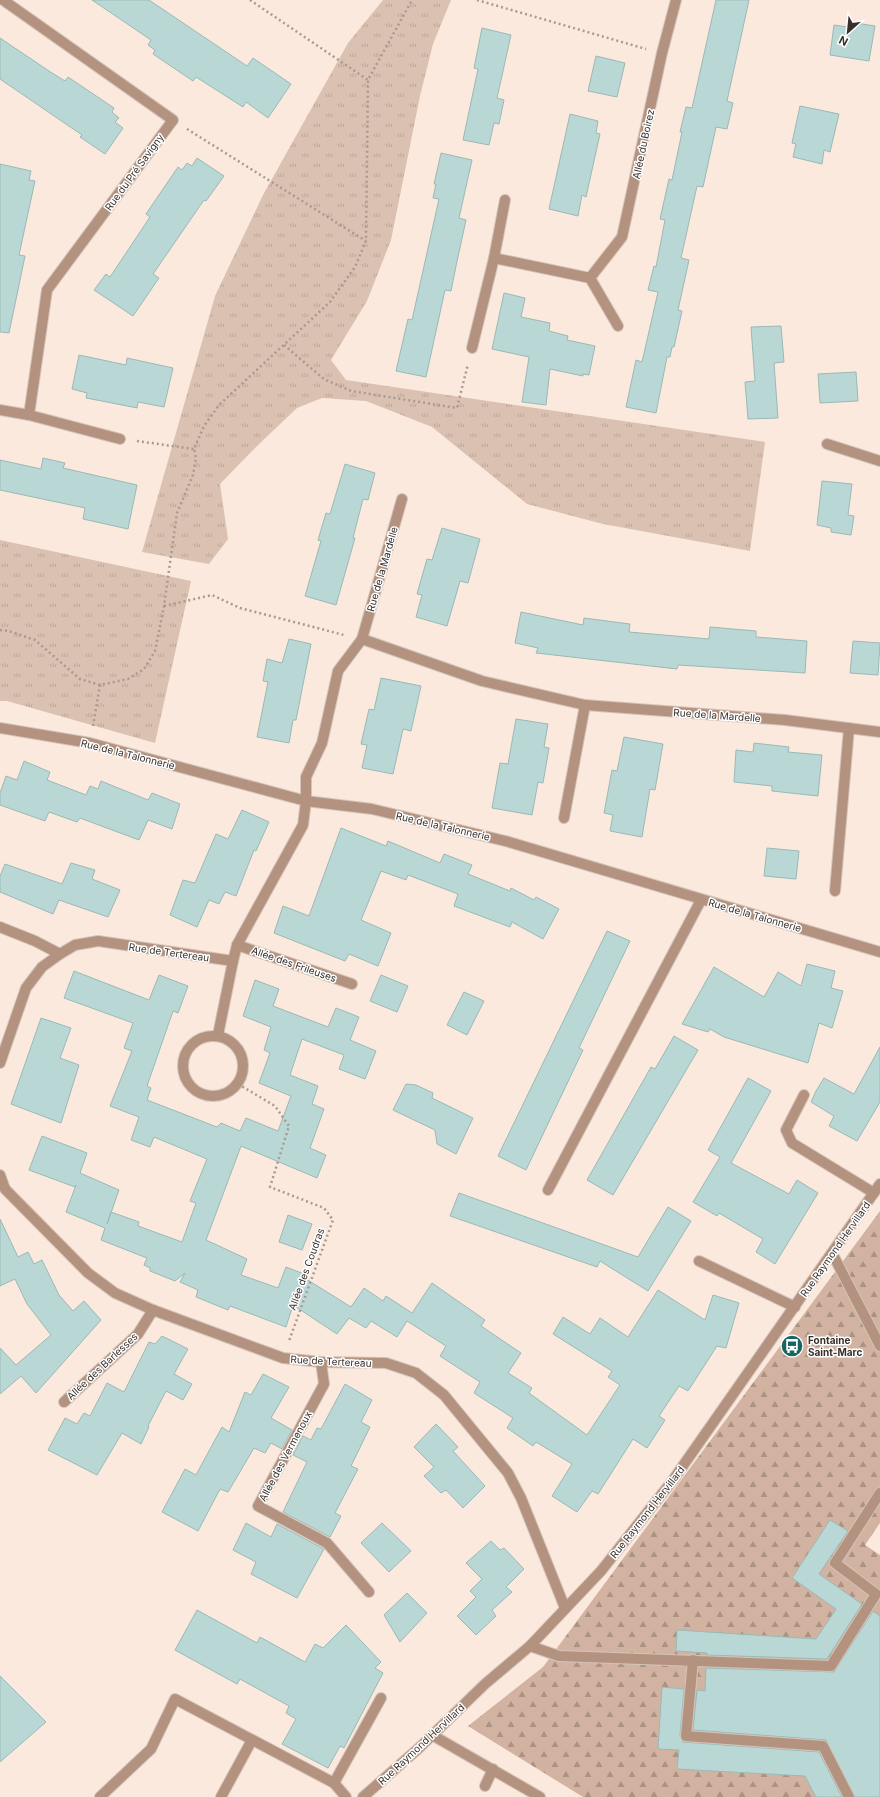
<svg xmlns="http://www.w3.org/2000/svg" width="880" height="1797" viewBox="0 0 880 1797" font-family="Inter,sans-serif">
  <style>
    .grass { fill: url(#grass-tufts) }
    .forest { fill: url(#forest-firs) }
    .building { fill: #b9d8d5; stroke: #9ab9b6 }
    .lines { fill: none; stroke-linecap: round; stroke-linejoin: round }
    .service-casing { stroke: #d5c4b9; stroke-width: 12 }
    .minor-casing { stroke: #d5c4b9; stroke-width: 12 }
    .path { stroke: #a99a91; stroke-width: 2.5; stroke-dasharray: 2 3; stroke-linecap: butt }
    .service { stroke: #b39380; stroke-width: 10 }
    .minor { stroke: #b39380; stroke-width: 10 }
    .labels { text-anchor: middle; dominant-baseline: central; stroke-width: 3; stroke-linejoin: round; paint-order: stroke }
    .street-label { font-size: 10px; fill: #382f2a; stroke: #fff }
    .poi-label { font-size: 10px; font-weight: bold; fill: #382f2a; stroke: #fff; text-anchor: start }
  </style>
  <defs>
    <pattern id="grass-tufts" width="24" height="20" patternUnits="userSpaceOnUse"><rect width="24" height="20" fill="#dbc1b1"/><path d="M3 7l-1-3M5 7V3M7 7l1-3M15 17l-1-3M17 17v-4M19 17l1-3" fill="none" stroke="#bda698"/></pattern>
    <pattern id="forest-firs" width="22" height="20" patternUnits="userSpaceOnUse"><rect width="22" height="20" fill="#d2b3a1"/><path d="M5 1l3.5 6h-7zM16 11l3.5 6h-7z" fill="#ab9283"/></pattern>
  </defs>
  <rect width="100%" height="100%" fill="#fce9dd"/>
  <g class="grass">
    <path d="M 383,0 L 451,0 L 433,44 L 420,96 L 391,240 L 367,301 L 331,360 L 346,380 L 765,442 L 750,551 L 603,524 L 527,504 L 432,427 L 366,401 L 322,398 L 297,408 L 256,447 L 220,484 L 228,539 L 209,564 L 142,552 L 215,296 L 263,195 L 348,43 Z"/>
    <path d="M 0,540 L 191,581 L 155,743 L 7,701 L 0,701 Z"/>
  </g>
  <path class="forest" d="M 880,1211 L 880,1523 L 865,1545 L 880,1555 L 880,1617 L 828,1737 L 863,1797 L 583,1797 L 468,1726 L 543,1667 Z"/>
  <g class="building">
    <path d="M 92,0 L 149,0 L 247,66 L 253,58 L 291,84 L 268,118 L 246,102 L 243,107 L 196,77 L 193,81 L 153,54 L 155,50 L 148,45 L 151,40 Z"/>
    <path d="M 716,0 L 749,0 L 727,101 L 733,103 L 727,129 L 716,127 L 703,187 L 697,186 L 681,258 L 689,260 L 678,310 L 682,311 L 674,347 L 672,347 L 670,357 L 667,357 L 656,413 L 626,407 L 636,360 L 642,362 L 658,292 L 648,290 L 654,266 L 656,267 L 665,220 L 660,219 L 669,179 L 672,180 L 682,132 L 680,132 L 686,107 L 692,108 Z"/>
    <path d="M 849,22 L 875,26 L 869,61 L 830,55 L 834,25 L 848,27 Z"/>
    <path d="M 482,28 L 511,35 L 497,98 L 504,100 L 499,124 L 494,123 L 489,145 L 463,140 L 478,69 L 474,68 Z"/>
    <path d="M 0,38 L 52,73 L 65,81 L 68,77 L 114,108 L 112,112 L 119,118 L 115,122 L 123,128 L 105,154 L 80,137 L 82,135 L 0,79 Z"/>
    <path d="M 596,56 L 625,63 L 617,97 L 588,91 Z"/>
    <path d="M 800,106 L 839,114 L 830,152 L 824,150 L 822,164 L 793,157 L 796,144 L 792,143 Z"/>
    <path d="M 570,114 L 598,121 L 596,133 L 600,134 L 586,197 L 582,195 L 578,216 L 549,209 Z"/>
    <path d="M 441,153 L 472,160 L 459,218 L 466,220 L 456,266 L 451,291 L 445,290 L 426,377 L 396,371 L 408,319 L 412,320 L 439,199 L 433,198 L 436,184 L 434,184 Z"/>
    <path d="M 197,158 L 224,176 L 206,201 L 204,200 L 153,274 L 159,278 L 133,316 L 94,290 L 106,274 L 110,277 L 150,217 L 146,214 L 178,167 L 182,170 L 187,163 L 192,166 Z"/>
    <path d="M 0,164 L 31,171 L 29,180 L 35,181 L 19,255 L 25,256 L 9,333 L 0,332 Z"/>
    <path d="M 504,293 L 525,298 L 521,317 L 550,323 L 549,331 L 568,336 L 567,340 L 595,346 L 589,375 L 583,374 L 583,376 L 550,369 L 546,405 L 522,402 L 529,357 L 492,349 Z"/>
    <path d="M 781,326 L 784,362 L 774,363 L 778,418 L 748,419 L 745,382 L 755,381 L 751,327 Z"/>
    <path d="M 79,355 L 126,365 L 127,358 L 173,368 L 164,407 L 138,402 L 137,408 L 107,402 L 86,398 L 87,393 L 72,389 Z"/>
    <path d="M 856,372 L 858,401 L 820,403 L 818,374 Z"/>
    <path d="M 43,458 L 65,463 L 63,468 L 137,485 L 128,529 L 83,519 L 85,508 L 0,490 L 0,460 L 41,469 Z"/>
    <path d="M 345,464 L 375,473 L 368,500 L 363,499 L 353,538 L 355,538 L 336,605 L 305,596 L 321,541 L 318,540 L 326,513 L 330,514 Z"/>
    <path d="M 822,481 L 852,484 L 848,515 L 854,516 L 851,535 L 831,532 L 831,528 L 817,525 Z"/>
    <path d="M 442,528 L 480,539 L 468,583 L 460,581 L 447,626 L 416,617 L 422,595 L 417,594 L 427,559 L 432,560 Z"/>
    <path d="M 521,612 L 583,625 L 584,618 L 630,624 L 629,632 L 709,639 L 710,627 L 756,631 L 756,637 L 807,641 L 805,673 L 678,665 L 677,669 L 536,653 L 538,648 L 515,643 Z"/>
    <path d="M 289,639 L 311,644 L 296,720 L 293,720 L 289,743 L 257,737 L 268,682 L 263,681 L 267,659 L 282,663 Z"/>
    <path d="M 853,641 L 880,643 L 878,675 L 850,673 Z"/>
    <path d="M 381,678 L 421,686 L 411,731 L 403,729 L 393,774 L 362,768 L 367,745 L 361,744 L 369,709 L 374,710 Z"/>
    <path d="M 516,719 L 548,724 L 544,747 L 549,748 L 543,783 L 538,782 L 532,815 L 492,808 L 500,763 L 508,764 Z"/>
    <path d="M 624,737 L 663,744 L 655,790 L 650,789 L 642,837 L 610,831 L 613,815 L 604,813 L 612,770 L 617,771 Z"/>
    <path d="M 754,743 L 789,747 L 788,752 L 822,755 L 818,796 L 772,791 L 772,786 L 734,782 L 736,750 L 753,752 Z"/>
    <path d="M 24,761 L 50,772 L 47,780 L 86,795 L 90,786 L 98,789 L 101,781 L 148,800 L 152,793 L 180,804 L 172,829 L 148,820 L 139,840 L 80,818 L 77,822 L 49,812 L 45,821 L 0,805 L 0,793 L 6,776 L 17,780 Z"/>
    <path d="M 242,810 L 269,822 L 256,851 L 254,850 L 236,896 L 225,892 L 219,904 L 209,900 L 197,927 L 170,915 L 183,880 L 195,883 L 216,834 L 228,839 Z"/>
    <path d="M 341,828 L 386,846 L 388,841 L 440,863 L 444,854 L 472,865 L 468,874 L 510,891 L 511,888 L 534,900 L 536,897 L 559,909 L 543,939 L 512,922 L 510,927 L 454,906 L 458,894 L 408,875 L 406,880 L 381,871 L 361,920 L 391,933 L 378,966 L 349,954 L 345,961 L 274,933 L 283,906 L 309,916 Z"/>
    <path d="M 767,848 L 799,851 L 796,879 L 764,876 Z"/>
    <path d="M 71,863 L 95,870 L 92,879 L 120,890 L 108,917 L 59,900 L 53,914 L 0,892 L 0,876 L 5,864 L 62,884 Z"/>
    <path d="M 607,931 L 630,941 L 579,1048 L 583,1050 L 526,1170 L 498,1156 Z"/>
    <path d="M 807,964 L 835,971 L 831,988 L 843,991 L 832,1028 L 819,1023 L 808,1063 L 724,1037 L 710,1029 L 708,1032 L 682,1024 L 714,967 L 764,997 L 778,972 L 801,986 Z"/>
    <path d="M 74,971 L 149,1000 L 159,975 L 188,986 L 178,1013 L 173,1011 L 147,1086 L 151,1088 L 147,1100 L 217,1127 L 221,1123 L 240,1131 L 246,1118 L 278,1131 L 291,1096 L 259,1083 L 270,1053 L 264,1050 L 271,1027 L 243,1016 L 255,980 L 279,989 L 273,1006 L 328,1027 L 336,1008 L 359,1017 L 350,1040 L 376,1051 L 365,1079 L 339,1069 L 344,1055 L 302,1039 L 290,1075 L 318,1086 L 312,1104 L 324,1109 L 310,1148 L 326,1155 L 317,1178 L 241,1146 L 206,1240 L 247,1259 L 241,1275 L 278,1288 L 286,1267 L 304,1274 L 303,1277 L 351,1307 L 364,1288 L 383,1301 L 386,1296 L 412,1313 L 432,1283 L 485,1320 L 481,1326 L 521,1353 L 508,1373 L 532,1388 L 529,1393 L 587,1435 L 620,1385 L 608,1377 L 612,1371 L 553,1334 L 563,1317 L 590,1334 L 600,1318 L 628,1337 L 658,1290 L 705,1320 L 713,1295 L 739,1303 L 726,1348 L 717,1346 L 688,1391 L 679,1386 L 659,1416 L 665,1420 L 647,1448 L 633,1439 L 598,1494 L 592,1491 L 577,1512 L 552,1496 L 572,1464 L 536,1442 L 533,1446 L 507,1428 L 513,1418 L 474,1393 L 480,1382 L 440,1356 L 446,1346 L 407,1321 L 397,1337 L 371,1321 L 366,1328 L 349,1318 L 337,1334 L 293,1305 L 286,1327 L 230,1306 L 228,1310 L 196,1297 L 198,1290 L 180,1282 L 185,1273 L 175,1281 L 150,1271 L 150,1268 L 144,1265 L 147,1258 L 101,1240 L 105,1228 L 66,1212 L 76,1185 L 75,1187 L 29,1170 L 42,1136 L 87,1153 L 80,1173 L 119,1190 L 107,1224 L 111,1212 L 139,1222 L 138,1226 L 182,1242 L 196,1203 L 190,1201 L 207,1159 L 154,1137 L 150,1147 L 131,1140 L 139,1117 L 110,1106 L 132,1051 L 124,1048 L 133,1023 L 64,998 Z"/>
    <path d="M 381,975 L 408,986 L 397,1012 L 370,1001 Z"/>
    <path d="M 464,992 L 484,1001 L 467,1035 L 447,1025 Z"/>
    <path d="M 41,1018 L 71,1028 L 60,1058 L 79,1065 L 61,1123 L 11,1104 Z"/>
    <path d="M 674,1036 L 698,1050 L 613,1195 L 587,1180 L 651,1067 L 655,1069 Z"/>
    <path d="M 880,1047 L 880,1102 L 857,1141 L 829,1126 L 834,1116 L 811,1102 L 816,1091 L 824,1078 L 854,1094 Z"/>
    <path d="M 748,1078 L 771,1091 L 731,1163 L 789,1194 L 797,1180 L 818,1193 L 775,1264 L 756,1252 L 763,1239 L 719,1213 L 717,1216 L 693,1202 L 720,1157 L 708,1150 Z"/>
    <path d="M 406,1084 L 416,1085 L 433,1093 L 432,1098 L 473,1118 L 456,1154 L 437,1144 L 435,1130 L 393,1110 Z"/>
    <path d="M 459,1193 L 638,1257 L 668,1207 L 691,1221 L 648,1291 L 600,1261 L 597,1267 L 450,1216 Z"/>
    <path d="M 288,1215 L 312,1224 L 302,1250 L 279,1242 Z"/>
    <path d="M 0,1219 L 18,1257 L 28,1252 L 34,1264 L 42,1260 L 59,1295 L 73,1311 L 84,1301 L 101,1320 L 36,1393 L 21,1376 L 0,1394 L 0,1348 L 16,1365 L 51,1335 L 27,1304 L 15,1279 L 0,1286 Z"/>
    <path d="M 162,1336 L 188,1349 L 174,1374 L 192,1384 L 183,1400 L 166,1391 L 148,1426 L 149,1427 L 141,1444 L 122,1433 L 97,1475 L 48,1450 L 65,1418 L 77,1424 L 84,1413 L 90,1416 L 107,1383 L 124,1392 L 149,1342 L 155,1344 Z"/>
    <path d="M 263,1374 L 289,1387 L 271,1418 L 292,1430 L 282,1449 L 271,1443 L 265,1453 L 254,1448 L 228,1492 L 220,1489 L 198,1531 L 162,1512 L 185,1469 L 196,1475 L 222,1427 L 229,1432 L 245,1392 L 251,1395 Z"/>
    <path d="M 345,1384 L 372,1400 L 361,1422 L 370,1427 L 351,1466 L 358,1469 L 335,1513 L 341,1516 L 330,1537 L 283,1512 L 307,1462 L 293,1455 L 303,1436 L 311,1440 L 317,1428 L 321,1429 Z"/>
    <path d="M 436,1424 L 458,1447 L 453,1451 L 485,1486 L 463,1508 L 446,1490 L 441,1493 L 424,1476 L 434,1467 L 414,1447 Z"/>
    <path d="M 830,1520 L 848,1531 L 819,1574 L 862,1604 L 827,1659 L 707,1655 L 707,1653 L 676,1651 L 677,1630 L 816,1639 L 836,1609 L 792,1578 Z"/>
    <path d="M 246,1523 L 271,1537 L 277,1524 L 324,1549 L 297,1598 L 251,1574 L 256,1562 L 233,1550 Z"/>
    <path d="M 382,1523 L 411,1551 L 389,1572 L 361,1543 Z"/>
    <path d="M 491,1541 L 500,1550 L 504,1548 L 524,1569 L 506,1587 L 512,1592 L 492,1610 L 496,1616 L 476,1635 L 457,1616 L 476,1597 L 470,1591 L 482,1579 L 466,1563 Z"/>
    <path d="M 407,1593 L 427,1613 L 400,1642 L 384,1615 Z"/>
    <path d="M 197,1610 L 257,1643 L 260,1637 L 305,1662 L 315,1644 L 323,1648 L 346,1625 L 381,1662 L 375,1668 L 383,1673 L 344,1748 L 340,1746 L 328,1768 L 282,1744 L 296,1719 L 286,1713 L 289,1706 L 240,1679 L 237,1684 L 175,1650 Z"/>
    <path d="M 873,1611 L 880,1616 L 880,1797 L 855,1797 L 826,1740 L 693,1730 L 697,1690 L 705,1691 L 706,1668 L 834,1672 Z"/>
    <path d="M 0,1676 L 46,1722 L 0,1762 Z"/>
    <path d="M 662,1687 L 684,1689 L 680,1735 L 683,1742 L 819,1752 L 842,1797 L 816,1797 L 805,1776 L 677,1769 L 679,1750 L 658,1749 Z"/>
  </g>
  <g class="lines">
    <g class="service-casing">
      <g id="service">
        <path d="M 0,927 L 35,941 L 60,954"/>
        <path d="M 237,945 L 352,984"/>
        <path d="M 218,1035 L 233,961"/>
        <circle cx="213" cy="1066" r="30"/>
        <path d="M 804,1095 L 786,1130 L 792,1143 L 874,1193"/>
        <path d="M 548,1190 L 701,900"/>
        <path d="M 832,1253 L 880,1346"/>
        <path d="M 699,1261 L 795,1307"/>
        <path d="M 530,1646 L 559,1656 L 831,1666 L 876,1594 L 835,1563 L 880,1493"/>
        <path d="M 693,1660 L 686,1736 L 823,1746 L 849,1797"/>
        <path d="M 334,1783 L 381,1698"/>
        <path d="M 485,1786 L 493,1769"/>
        <path d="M 100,1797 L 151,1749 L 175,1699 L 334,1783 L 346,1797"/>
        <path d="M 221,1797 L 252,1740"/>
      </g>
    </g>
    <g class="minor-casing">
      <g id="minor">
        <path d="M 3,0 L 173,120 L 47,290 L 29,415"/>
        <path d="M 494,258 L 590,278 L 618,326"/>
        <path d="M 590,278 L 622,237 L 662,53 L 676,0"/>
        <path d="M 472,348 L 494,258 L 505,200"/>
        <path d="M 0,410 L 29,415 L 120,439"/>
        <path d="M 827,444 L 880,461"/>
        <path d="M 362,639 L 402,499"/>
        <path d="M 0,728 L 90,743 L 306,801 L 372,809 L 509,842 L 880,952"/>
        <path d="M 564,818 L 585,705"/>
        <path d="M 835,891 L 849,728"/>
        <path d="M 0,1063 L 26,988 L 42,967 L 60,954 L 75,945 L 98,941 L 233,961 L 237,945 L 303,825 L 306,801 L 306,777 L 322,743 L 338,671 L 362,639 L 482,681 L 585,705 L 785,720 L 880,732"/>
        <path d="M 0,1175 L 5,1189 L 88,1273 L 115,1293 L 153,1310 L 283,1358 L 321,1362 L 386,1363 L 416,1373 L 444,1395 L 508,1473 L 521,1498 L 565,1608"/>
        <path d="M 321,1362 L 324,1384 L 258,1506 L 327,1543 L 369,1592"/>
        <path d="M 64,1402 L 138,1334 L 153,1310"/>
        <path d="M 432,1735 L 540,1797"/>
        <path d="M 363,1797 L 419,1748 L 485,1684 L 530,1646 L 601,1571 L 673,1480 L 880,1184"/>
      </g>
    </g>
    <g class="path">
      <path d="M 250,0 L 368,80"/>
      <path d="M 477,0 L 646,49"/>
      <path d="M 187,129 L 366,241"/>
      <path d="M 284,345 L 324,379 L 351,391 L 457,408 L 468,364"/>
      <path d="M 137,441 L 194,449"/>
      <path d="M 164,606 L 212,595 L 240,608 L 344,635"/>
      <path d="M 0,630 L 9,631 L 35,640 L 80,679 L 100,685 L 128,679 L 144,669 L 155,651 L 164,606 L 177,513 L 193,475 L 196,458 L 194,449 L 204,426 L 219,405 L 330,302 L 355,267 L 366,241 L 368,80 L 412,0"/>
      <path d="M 93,726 L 100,685"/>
      <path d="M 238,1084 L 275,1106 L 289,1126 L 270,1187 L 324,1208 L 333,1220 L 289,1341"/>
    </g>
    <use href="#service" class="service"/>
    <use href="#minor" class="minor"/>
  </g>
  <defs>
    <g id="bus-disc" transform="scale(1.15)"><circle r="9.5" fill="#186561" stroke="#fff"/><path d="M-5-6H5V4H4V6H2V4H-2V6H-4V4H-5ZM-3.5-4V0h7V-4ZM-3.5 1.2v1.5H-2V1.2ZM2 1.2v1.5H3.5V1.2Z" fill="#fff"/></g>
  </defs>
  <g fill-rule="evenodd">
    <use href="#bus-disc" x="792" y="1346"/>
  </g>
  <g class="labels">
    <g class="street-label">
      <text transform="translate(643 144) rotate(-78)">Allée du Boirez</text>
      <text transform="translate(134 172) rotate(-54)">Rue du Pré Savigny</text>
      <text transform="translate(382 569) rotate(-74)">Rue de la Mardelle</text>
      <text transform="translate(717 715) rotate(4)">Rue de la Mardelle</text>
      <text transform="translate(128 754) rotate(14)">Rue de la Talonnerie</text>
      <text transform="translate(443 826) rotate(13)">Rue de la Talonnerie</text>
      <text transform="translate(755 915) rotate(16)">Rue de la Talonnerie</text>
      <text transform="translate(169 952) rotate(8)">Rue de Tertereau</text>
      <text transform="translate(294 964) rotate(19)">Allée des Frileuses</text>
      <text transform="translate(835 1249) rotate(-55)">Rue Raymond Hervillard</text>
      <text transform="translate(306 1269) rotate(-70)">Allée des Coudras</text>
      <text transform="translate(331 1361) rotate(3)">Rue de Tertereau</text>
      <text transform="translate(102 1366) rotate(-43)">Allée des Barlesses</text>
      <text transform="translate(285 1456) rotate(-62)">Allée des Vermenoux</text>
      <text transform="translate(647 1512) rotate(-52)">Rue Raymond Hervillard</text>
      <text transform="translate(421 1744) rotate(-43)">Rue Raymond Hervillard</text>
    </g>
    <g class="poi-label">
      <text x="808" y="1340">Fontaine<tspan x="808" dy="12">Saint-Marc</tspan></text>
    </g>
  </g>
  <g transform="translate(848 32) rotate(207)" stroke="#ffffff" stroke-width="3" paint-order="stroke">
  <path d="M0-3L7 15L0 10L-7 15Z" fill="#382f2a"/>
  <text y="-6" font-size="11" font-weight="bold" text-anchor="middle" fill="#382f2a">N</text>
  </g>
</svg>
